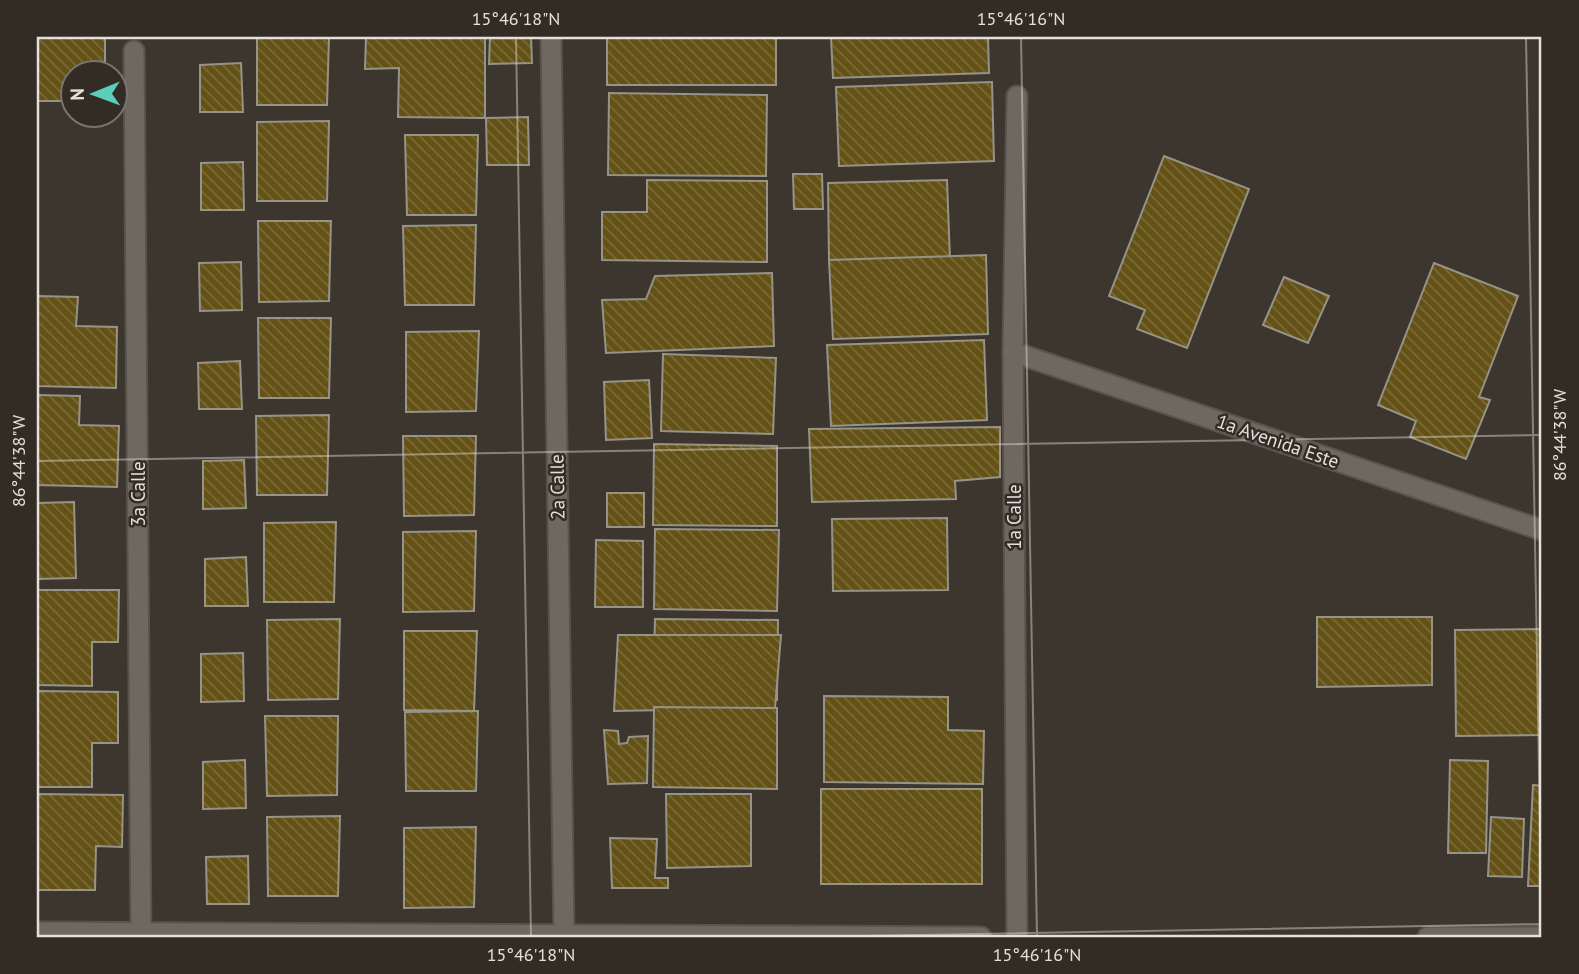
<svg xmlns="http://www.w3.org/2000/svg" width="1579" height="974" viewBox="0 0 1579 974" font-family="'PT Sans',sans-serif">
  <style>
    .building { fill: url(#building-back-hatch); stroke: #969389; stroke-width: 2 }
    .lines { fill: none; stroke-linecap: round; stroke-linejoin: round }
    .minor-casing { stroke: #59534e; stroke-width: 23 }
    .minor { stroke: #6f6860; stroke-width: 19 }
    .ticks { fill: none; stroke: #e3dfda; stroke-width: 2; stroke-opacity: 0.45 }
    .labels { text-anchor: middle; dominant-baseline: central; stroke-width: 5; stroke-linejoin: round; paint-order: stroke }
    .street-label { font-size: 19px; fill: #e3dfda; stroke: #322c25 }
    .neatline { fill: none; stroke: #e3dfda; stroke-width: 2.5 }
    .ticks-label { font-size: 18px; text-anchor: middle; fill: #e3dfda }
  </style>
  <defs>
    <pattern id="building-back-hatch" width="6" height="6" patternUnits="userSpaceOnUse" patternTransform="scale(1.75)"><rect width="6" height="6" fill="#635116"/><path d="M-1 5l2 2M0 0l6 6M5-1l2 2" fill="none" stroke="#796a37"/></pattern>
  </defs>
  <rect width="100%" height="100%" fill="#3c362f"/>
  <g class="building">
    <path d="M 37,37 L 105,37 L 105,74 L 74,74 L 74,101 L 37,101 Z"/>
    <path d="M 257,37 L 329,37 L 327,105 L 257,105 Z"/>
    <path d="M 366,37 L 485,37 L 485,118 L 398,117 L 399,68 L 365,69 Z"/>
    <path d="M 490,37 L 531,37 L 532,63 L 489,64 Z"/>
    <rect x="607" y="37" width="169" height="48"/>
    <path d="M 831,37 L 988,37 L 989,73 L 833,78 Z"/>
    <path d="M 241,63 L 243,112 L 200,112 L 200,65 Z"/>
    <path d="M 992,82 L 994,161 L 839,166 L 836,87 Z"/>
    <path d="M 609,93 L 767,95 L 766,176 L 608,175 Z"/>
    <path d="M 528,117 L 529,165 L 487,165 L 486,118 Z"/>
    <path d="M 329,121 L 327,201 L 257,201 L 257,122 Z"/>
    <path d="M 405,135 L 478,135 L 476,215 L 407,215 Z"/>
    <path d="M 1164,156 L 1249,189 L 1187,348 L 1137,329 L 1145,310 L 1109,296 Z"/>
    <path d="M 243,162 L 244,210 L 201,210 L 201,163 Z"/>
    <path d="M 793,174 L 822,174 L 823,209 L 794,209 Z"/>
    <path d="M 647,180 L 767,181 L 767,262 L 602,260 L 602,212 L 647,212 Z"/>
    <path d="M 947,180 L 950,260 L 829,260 L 828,183 Z"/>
    <path d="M 258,221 L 331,221 L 329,301 L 259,302 Z"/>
    <path d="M 476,225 L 474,305 L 405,305 L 403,226 Z"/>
    <path d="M 986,255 L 988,334 L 833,339 L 829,260 Z"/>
    <path d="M 241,262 L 242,310 L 200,311 L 199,263 Z"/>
    <path d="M 1434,263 L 1518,296 L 1479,397 L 1490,400 L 1466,459 L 1410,437 L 1416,421 L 1378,405 Z"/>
    <path d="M 772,273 L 774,346 L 606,353 L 602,300 L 646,299 L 655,276 Z"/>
    <path d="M 1284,277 L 1329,296 L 1308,343 L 1263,325 Z"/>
    <path d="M 37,296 L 78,297 L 76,326 L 117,327 L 116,388 L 37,386 Z"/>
    <path d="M 258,318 L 331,318 L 329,398 L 259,398 Z"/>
    <path d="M 479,331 L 476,411 L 406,412 L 406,332 Z"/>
    <path d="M 984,340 L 987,420 L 831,426 L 827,345 Z"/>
    <path d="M 663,354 L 776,358 L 773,434 L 661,431 Z"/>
    <path d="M 240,361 L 242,409 L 199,409 L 198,363 Z"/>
    <path d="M 649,380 L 652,438 L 606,440 L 604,382 Z"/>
    <path d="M 37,395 L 80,396 L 79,425 L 119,426 L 117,487 L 37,485 Z"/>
    <path d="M 329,415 L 327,495 L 257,495 L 256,416 Z"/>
    <path d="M 1000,427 L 1000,477 L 955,481 L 956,499 L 812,502 L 809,429 Z"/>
    <path d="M 403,436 L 476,436 L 474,515 L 404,516 Z"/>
    <path d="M 654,444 L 777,446 L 777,526 L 653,525 Z"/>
    <path d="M 244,460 L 246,508 L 203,509 L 203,461 Z"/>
    <rect x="607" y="493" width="37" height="34"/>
    <path d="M 74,502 L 76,578 L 37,579 L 37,503 Z"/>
    <path d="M 947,518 L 948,590 L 833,591 L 832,519 Z"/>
    <path d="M 336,522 L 334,602 L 264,602 L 264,523 Z"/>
    <path d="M 655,529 L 779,530 L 777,611 L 654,609 Z"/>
    <path d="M 476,531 L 474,611 L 403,612 L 403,532 Z"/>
    <path d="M 596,540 L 643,541 L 643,607 L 595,607 Z"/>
    <path d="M 246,557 L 248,606 L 205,606 L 205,559 Z"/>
    <path d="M 37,590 L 119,590 L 118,642 L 92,642 L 92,686 L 37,685 Z"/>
    <path d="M 1317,617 L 1432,617 L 1432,685 L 1317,687 Z"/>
    <path d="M 340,619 L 338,699 L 268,700 L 267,620 Z"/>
    <path d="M 655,619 L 778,620 L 777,700 L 653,698 Z"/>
    <path d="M 1542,629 L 1542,735 L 1456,736 L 1455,630 Z"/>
    <path d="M 404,631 L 477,631 L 474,711 L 404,710 Z"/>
    <path d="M 618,635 L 781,635 L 775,708 L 614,711 Z"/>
    <path d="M 243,653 L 244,701 L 201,702 L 201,654 Z"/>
    <path d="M 37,691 L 118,692 L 118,743 L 92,743 L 92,787 L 37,787 Z"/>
    <path d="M 824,696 L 948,697 L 948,730 L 984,731 L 983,784 L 824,782 Z"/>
    <path d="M 654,707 L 777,708 L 777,789 L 653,787 Z"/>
    <path d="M 478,711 L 476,791 L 406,791 L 405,712 Z"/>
    <path d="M 265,716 L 338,716 L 337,795 L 267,796 Z"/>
    <path d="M 604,730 L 618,731 L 619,744 L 627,743 L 629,737 L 648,736 L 647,783 L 608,784 Z"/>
    <path d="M 245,760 L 246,808 L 203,809 L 203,762 Z"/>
    <path d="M 1450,760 L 1488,761 L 1486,853 L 1448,853 Z"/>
    <path d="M 1533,785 L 1542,786 L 1542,886 L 1528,886 Z"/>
    <rect x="821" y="789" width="161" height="95"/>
    <path d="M 37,794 L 123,795 L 122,847 L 96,846 L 95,890 L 37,890 Z"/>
    <path d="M 666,794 L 751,794 L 751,866 L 667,868 Z"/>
    <path d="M 340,816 L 338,896 L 268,896 L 267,817 Z"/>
    <path d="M 1491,817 L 1524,819 L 1522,877 L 1488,876 Z"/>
    <path d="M 476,827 L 474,907 L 404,908 L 404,828 Z"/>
    <path d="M 610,838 L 657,839 L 655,878 L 668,878 L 668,888 L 612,888 Z"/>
    <path d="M 248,856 L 249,904 L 207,904 L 206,857 Z"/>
  </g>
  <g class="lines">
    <g class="minor-casing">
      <g id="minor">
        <path d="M 551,37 L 564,937"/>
        <path d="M 134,51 L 141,937"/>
        <path d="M 1017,96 L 1013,352 L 1017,937"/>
        <path d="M 1013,352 L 1542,530"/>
        <path d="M 37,932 L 981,937"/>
        <path d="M 1428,937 L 1542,937"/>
      </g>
    </g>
    <use href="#minor" class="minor"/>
  </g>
  <path class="ticks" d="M 516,37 L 531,937M 1021,37 L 1037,937M 1526,37 L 1542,937M 37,461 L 1542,435M 807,937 L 1542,924"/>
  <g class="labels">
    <g class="street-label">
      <text transform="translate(1278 441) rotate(19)">1a Avenida Este</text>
      <text transform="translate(557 487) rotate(-91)">2a Calle</text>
      <text transform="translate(138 494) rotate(-90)">3a Calle</text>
      <text transform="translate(1014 517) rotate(-90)">1a Calle</text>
    </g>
  </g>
  <rect width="1579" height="974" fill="none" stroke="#322c25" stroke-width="77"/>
  <g transform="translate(94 94) rotate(269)"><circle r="33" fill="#322c25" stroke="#79746d" stroke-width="2"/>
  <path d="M0-5L12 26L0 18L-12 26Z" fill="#5bcebb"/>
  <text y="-10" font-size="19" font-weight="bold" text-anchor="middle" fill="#e3dfda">N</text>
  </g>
  <rect x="38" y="38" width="1502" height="898" class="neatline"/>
  <g class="ticks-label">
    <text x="516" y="25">15°46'18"N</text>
    <text x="1021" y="25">15°46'16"N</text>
    <text transform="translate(1560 435) rotate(-90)" y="6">86°44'38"W</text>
    <text transform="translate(19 461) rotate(-90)" y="6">86°44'38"W</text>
    <text x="531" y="961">15°46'18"N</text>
    <text x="1037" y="961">15°46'16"N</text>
  </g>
</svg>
